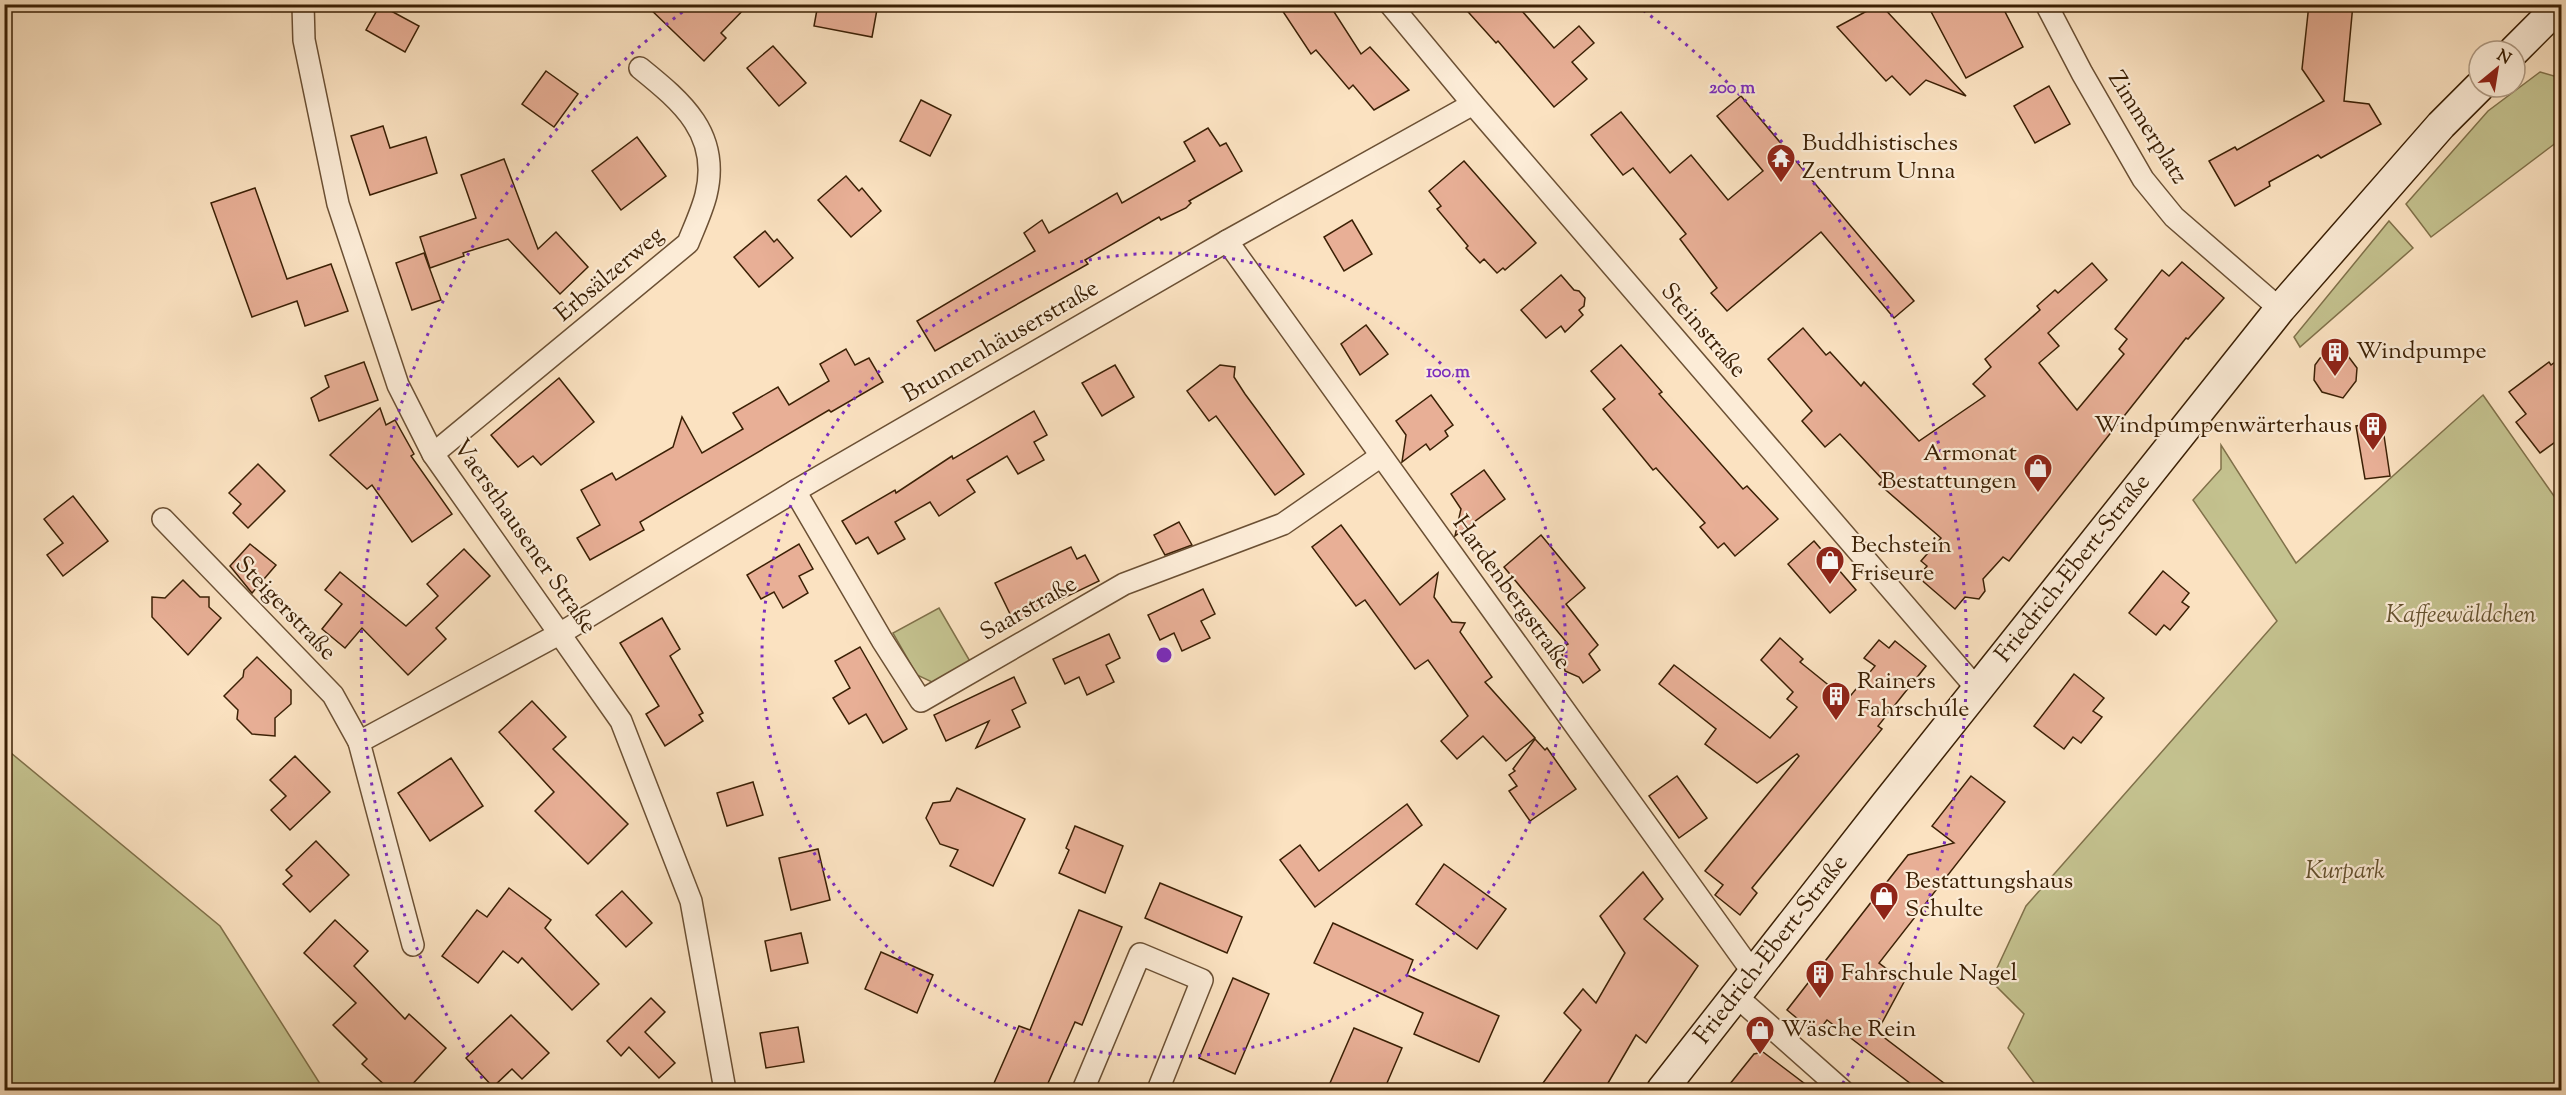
<svg xmlns="http://www.w3.org/2000/svg" width="2566" height="1095" viewBox="0 0 2566 1095" font-family="'Sorts Mill Goudy',serif">
  <style>
    .green { fill: #c4c28f; stroke: #80714a; stroke-width: 1.5 }
    .building { fill: #e8af96; stroke: #3b2005; stroke-width: 1.5 }
    .lines { fill: none; stroke-linecap: round; stroke-linejoin: round }
    .street-casing { stroke: #6b5034; stroke-width: 24 }
    .secondary-casing { stroke: #3b2005; stroke-width: 33 }
    .street { stroke: #fcecd7; stroke-width: 21 }
    .secondary { stroke: #fcecd7; stroke-width: 30 }
    .ring { fill: none; stroke: #7b2cbf; stroke-width: 3; stroke-dasharray: 3 6 }
    .labels { text-anchor: middle; dominant-baseline: central; stroke-width: 4.5; stroke-linejoin: round; paint-order: stroke }
    .street-label { font-size: 24px; fill: #3b2005; stroke: #fcecd7 }
    .poi-label { font-size: 24px; fill: #3b2005; stroke: #fcecd7; text-anchor: start }
    .park-label { font-size: 24px; font-style: italic; fill: #64512e; stroke: #fcecd7 }
    .centre { fill: #7b2cbf; stroke: #fcecd7; stroke-width: 3 }
    .ring-label { font-size: 18px; text-anchor: middle; font-weight: bold; fill: #7b2cbf; stroke: #fcecd7; stroke-width: 4.5; stroke-linejoin: round; paint-order: stroke }
  </style>
  <rect width="100%" height="100%" fill="#fbe2c1"/>
  <filter id="stains"><feTurbulence type="fractalNoise" baseFrequency=".00333" numOctaves="4"/><feColorMatrix values="0 0 0 0 .2 0 0 0 0 .09 0 0 0 0 .02 0 0 0 .5 -.17"/></filter>
  <radialGradient id="worn" r=".72"><stop offset=".6" stop-color="#630" stop-opacity="0"/><stop offset="1" stop-color="#630" stop-opacity=".3"/></radialGradient>
  <g class="green">
    <path d="M 2540,72 L 2561,78 L 2561,139 L 2431,237 L 2406,204 L 2488,111 Z"/>
    <path d="M 2389,221 L 2413,248 L 2300,347 L 2294,337 Z"/>
    <path d="M 2483,395 L 2561,506 L 2561,1090 L 2037,1090 L 2038,1088 L 2008,1048 L 2024,1014 L 1991,981 L 2026,906 L 2277,621 L 2193,500 L 2221,469 L 2221,445 L 2296,563 Z"/>
    <path d="M 939,608 L 971,663 L 934,683 L 917,675 L 893,633 Z"/>
    <path d="M 5,748 L 220,926 L 324,1090 L 5,1090 Z"/>
  </g>
  <g class="building">
    <path d="M 645,4 L 749,4 L 721,33 L 726,38 L 704,61 Z"/>
    <path d="M 818,4 L 878,4 L 872,37 L 814,26 Z"/>
    <path d="M 1278,4 L 1329,4 L 1361,54 L 1370,47 L 1409,90 L 1374,110 L 1353,85 L 1349,89 L 1316,50 L 1311,54 Z"/>
    <path d="M 1461,4 L 1516,4 L 1554,48 L 1579,26 L 1594,43 L 1572,62 L 1587,79 L 1554,107 L 1498,41 L 1496,43 Z"/>
    <path d="M 1880,4 L 1966,96 L 1926,80 L 1910,95 L 1892,76 L 1886,81 L 1837,27 Z"/>
    <path d="M 1927,4 L 2001,4 L 2023,47 L 1966,78 Z"/>
    <path d="M 2309,4 L 2353,4 L 2344,101 L 2369,104 L 2381,124 L 2321,158 L 2318,155 L 2269,182 L 2270,186 L 2235,206 L 2209,161 L 2235,147 L 2237,150 L 2324,101 L 2302,69 Z"/>
    <path d="M 380,5 L 419,26 L 405,52 L 366,30 Z"/>
    <path d="M 773,46 L 806,83 L 779,106 L 747,68 Z"/>
    <path d="M 546,71 L 578,94 L 554,127 L 522,104 Z"/>
    <path d="M 2049,86 L 2070,124 L 2035,143 L 2014,106 Z"/>
    <path d="M 1741,96 L 1914,301 L 1894,318 L 1821,232 L 1727,311 L 1711,293 L 1717,288 L 1680,239 L 1686,234 L 1633,168 L 1623,175 L 1591,135 L 1621,112 L 1670,173 L 1691,155 L 1728,200 L 1763,171 L 1717,116 Z"/>
    <path d="M 921,100 L 951,115 L 930,156 L 900,141 Z"/>
    <path d="M 383,126 L 390,148 L 426,137 L 437,173 L 370,195 L 351,136 Z"/>
    <path d="M 1208,128 L 1220,146 L 1226,143 L 1242,171 L 1189,201 L 1191,203 L 1186,208 L 1161,220 L 1159,217 L 1085,260 L 1088,264 L 935,351 L 917,321 L 1035,251 L 1024,233 L 1042,220 L 1049,233 L 1117,193 L 1122,203 L 1195,161 L 1184,142 Z"/>
    <path d="M 637,137 L 666,176 L 621,210 L 592,171 Z"/>
    <path d="M 504,159 L 538,249 L 556,232 L 588,267 L 560,294 L 508,239 L 463,253 L 464,256 L 430,268 L 420,237 L 476,218 L 461,175 Z"/>
    <path d="M 1464,161 L 1536,243 L 1505,270 L 1503,268 L 1497,273 L 1484,259 L 1480,263 L 1466,248 L 1468,246 L 1437,209 L 1441,206 L 1429,191 Z"/>
    <path d="M 846,176 L 859,191 L 862,188 L 881,211 L 851,237 L 818,200 Z"/>
    <path d="M 255,188 L 287,279 L 331,264 L 348,311 L 305,326 L 297,301 L 252,317 L 211,203 Z"/>
    <path d="M 1352,220 L 1372,254 L 1344,271 L 1324,237 Z"/>
    <path d="M 765,231 L 774,242 L 777,239 L 793,258 L 759,287 L 734,257 Z"/>
    <path d="M 424,253 L 441,300 L 412,310 L 396,263 Z"/>
    <path d="M 2182,262 L 2224,298 L 2188,339 L 2186,338 L 2009,561 L 2003,557 L 1983,579 L 1985,591 L 1979,599 L 1965,597 L 1955,609 L 1918,577 L 1927,566 L 1921,561 L 1941,538 L 1879,484 L 1883,480 L 1840,434 L 1825,447 L 1802,421 L 1812,411 L 1768,359 L 1803,328 L 1826,355 L 1830,352 L 1861,386 L 1864,382 L 1919,441 L 1985,396 L 1973,384 L 1991,367 L 1985,359 L 2040,310 L 2037,306 L 2055,290 L 2058,293 L 2092,263 L 2107,280 L 2048,333 L 2059,346 L 2039,363 L 2077,410 L 2124,354 L 2119,349 L 2127,339 L 2115,329 L 2162,270 L 2169,276 Z"/>
    <path d="M 1561,275 L 1574,290 L 1579,291 L 1585,298 L 1584,306 L 1579,310 L 1583,315 L 1565,332 L 1561,326 L 1546,338 L 1521,310 Z"/>
    <path d="M 1366,325 L 1388,354 L 1360,375 L 1341,344 Z"/>
    <path d="M 1621,345 L 1662,392 L 1659,394 L 1743,489 L 1747,486 L 1778,519 L 1735,556 L 1724,543 L 1718,548 L 1700,527 L 1705,523 L 1656,468 L 1653,470 L 1603,409 L 1615,399 L 1591,371 Z"/>
    <path d="M 846,349 L 855,365 L 869,358 L 883,382 L 831,412 L 829,410 L 640,522 L 644,530 L 590,560 L 577,538 L 600,525 L 581,490 L 612,473 L 616,480 L 673,447 L 682,417 L 702,453 L 743,429 L 733,413 L 778,387 L 789,405 L 829,381 L 820,364 Z"/>
    <path d="M 2334,352 L 2348,356 L 2357,368 L 2356,381 L 2343,398 L 2322,392 L 2314,380 L 2315,365 L 2320,358 Z"/>
    <path d="M 2562,357 L 2562,437 L 2540,453 L 2516,422 L 2526,414 L 2509,392 L 2549,362 L 2551,365 Z"/>
    <path d="M 364,362 L 378,400 L 319,421 L 311,398 L 329,387 L 325,376 Z"/>
    <path d="M 1115,365 L 1134,397 L 1102,416 L 1082,383 Z"/>
    <path d="M 1220,365 L 1235,367 L 1234,377 L 1245,394 L 1304,474 L 1275,495 L 1216,416 L 1209,421 L 1187,391 Z"/>
    <path d="M 559,378 L 594,422 L 541,465 L 533,456 L 518,467 L 491,435 Z"/>
    <path d="M 1431,395 L 1453,425 L 1445,431 L 1448,436 L 1430,450 L 1426,444 L 1402,462 L 1406,435 L 1396,421 Z"/>
    <path d="M 380,408 L 386,425 L 395,420 L 414,454 L 411,456 L 452,514 L 412,542 L 372,485 L 367,489 L 330,455 Z"/>
    <path d="M 1034,411 L 1047,435 L 1034,442 L 1044,460 L 1018,474 L 1007,456 L 967,480 L 975,492 L 939,516 L 930,502 L 895,522 L 905,539 L 878,554 L 868,537 L 856,544 L 842,521 L 895,490 L 896,493 L 952,456 L 953,459 Z"/>
    <path d="M 2382,422 L 2390,476 L 2365,479 L 2356,426 Z"/>
    <path d="M 258,464 L 285,491 L 248,528 L 233,513 L 241,504 L 229,493 Z"/>
    <path d="M 1484,470 L 1505,499 L 1455,536 L 1461,509 L 1451,494 Z"/>
    <path d="M 73,496 L 108,541 L 63,576 L 47,555 L 63,543 L 44,519 Z"/>
    <path d="M 1179,522 L 1192,545 L 1165,555 L 1154,535 Z"/>
    <path d="M 1341,525 L 1400,605 L 1438,573 L 1434,597 L 1452,622 L 1465,623 L 1460,632 L 1492,677 L 1485,682 L 1535,738 L 1506,761 L 1483,736 L 1457,759 L 1441,741 L 1468,716 L 1428,660 L 1415,669 L 1365,600 L 1356,606 L 1312,547 Z"/>
    <path d="M 1541,535 L 1585,588 L 1566,604 L 1598,645 L 1589,654 L 1600,670 L 1583,683 L 1579,677 L 1565,671 L 1561,648 L 1568,644 L 1504,567 Z"/>
    <path d="M 1814,541 L 1856,590 L 1830,613 L 1788,564 Z"/>
    <path d="M 250,544 L 276,565 L 252,593 L 230,566 Z"/>
    <path d="M 799,544 L 813,569 L 799,576 L 808,593 L 783,608 L 774,592 L 761,599 L 747,575 Z"/>
    <path d="M 1071,547 L 1077,559 L 1085,555 L 1099,581 L 1014,622 L 995,583 Z"/>
    <path d="M 464,549 L 490,576 L 436,628 L 446,639 L 408,675 L 362,628 L 345,648 L 322,629 L 342,604 L 325,590 L 340,572 L 406,626 L 438,596 L 427,584 Z"/>
    <path d="M 2163,571 L 2189,593 L 2182,602 L 2189,607 L 2170,630 L 2164,625 L 2156,635 L 2129,613 Z"/>
    <path d="M 183,580 L 200,597 L 209,597 L 209,607 L 221,618 L 188,655 L 152,617 L 152,597 L 165,598 Z"/>
    <path d="M 1203,589 L 1215,614 L 1201,621 L 1210,638 L 1182,651 L 1174,633 L 1160,640 L 1148,615 Z"/>
    <path d="M 662,618 L 680,649 L 670,656 L 703,713 L 699,715 L 703,721 L 665,746 L 646,714 L 659,706 L 620,643 Z"/>
    <path d="M 1109,634 L 1120,658 L 1106,665 L 1114,682 L 1087,695 L 1079,677 L 1065,684 L 1053,659 Z"/>
    <path d="M 1780,638 L 1803,659 L 1800,662 L 1847,700 L 1875,666 L 1864,658 L 1879,640 L 1889,648 L 1895,641 L 1926,666 L 1878,726 L 1882,729 L 1752,888 L 1757,893 L 1740,915 L 1715,895 L 1723,885 L 1705,871 L 1799,756 L 1797,754 L 1757,783 L 1705,744 L 1716,729 L 1659,684 L 1674,665 L 1770,738 L 1797,707 L 1787,699 L 1793,692 L 1761,660 Z"/>
    <path d="M 860,647 L 907,729 L 883,743 L 866,714 L 849,724 L 833,698 L 850,688 L 835,661 Z"/>
    <path d="M 257,657 L 291,690 L 291,704 L 275,718 L 275,736 L 252,734 L 237,719 L 238,710 L 224,696 L 243,677 L 244,670 Z"/>
    <path d="M 2074,674 L 2104,698 L 2093,711 L 2102,717 L 2081,743 L 2073,737 L 2064,749 L 2034,726 Z"/>
    <path d="M 1014,677 L 1026,703 L 1012,710 L 1020,727 L 976,748 L 989,721 L 946,741 L 934,715 Z"/>
    <path d="M 532,701 L 566,737 L 553,749 L 628,824 L 588,864 L 535,811 L 554,792 L 499,732 Z"/>
    <path d="M 1535,739 L 1545,750 L 1547,748 L 1576,789 L 1530,821 L 1509,791 L 1517,786 L 1509,775 L 1515,771 L 1513,769 Z"/>
    <path d="M 295,756 L 330,792 L 290,830 L 271,810 L 286,796 L 270,780 Z"/>
    <path d="M 451,758 L 483,806 L 430,841 L 398,793 Z"/>
    <path d="M 1677,776 L 1707,818 L 1679,838 L 1649,796 Z"/>
    <path d="M 1971,776 L 2005,802 L 1879,963 L 1904,982 L 1877,1032 L 1953,1090 L 1919,1090 L 1827,1020 L 1816,1034 L 1787,1010 L 1908,855 L 1954,843 L 1932,826 Z"/>
    <path d="M 753,782 L 763,815 L 727,826 L 717,793 Z"/>
    <path d="M 957,788 L 1025,819 L 993,886 L 950,866 L 958,850 L 940,844 L 926,818 L 933,803 L 950,801 Z"/>
    <path d="M 1407,804 L 1422,825 L 1315,907 L 1280,860 L 1300,845 L 1319,871 Z"/>
    <path d="M 1075,826 L 1123,846 L 1105,893 L 1059,873 L 1069,850 L 1066,848 Z"/>
    <path d="M 316,841 L 349,875 L 310,912 L 283,884 L 292,876 L 286,870 Z"/>
    <path d="M 818,849 L 830,900 L 791,910 L 779,858 Z"/>
    <path d="M 1444,864 L 1506,909 L 1477,949 L 1416,904 Z"/>
    <path d="M 1643,872 L 1663,899 L 1644,919 L 1698,966 L 1646,1043 L 1636,1035 L 1604,1090 L 1538,1090 L 1581,1030 L 1564,1013 L 1583,989 L 1596,1003 L 1625,953 L 1600,916 Z"/>
    <path d="M 1160,883 L 1242,917 L 1227,953 L 1145,918 Z"/>
    <path d="M 509,888 L 551,920 L 545,928 L 599,984 L 572,1010 L 522,958 L 518,963 L 503,951 L 478,983 L 442,956 L 477,910 L 487,917 Z"/>
    <path d="M 622,891 L 652,923 L 626,947 L 596,915 Z"/>
    <path d="M 1079,910 L 1122,927 L 1082,1025 L 1075,1022 L 1045,1090 L 991,1090 L 1019,1026 L 1030,1030 Z"/>
    <path d="M 335,920 L 368,951 L 354,966 L 405,1019 L 409,1014 L 446,1048 L 407,1090 L 390,1090 L 362,1064 L 367,1059 L 333,1025 L 356,1003 L 304,953 Z"/>
    <path d="M 1333,923 L 1413,960 L 1407,975 L 1499,1016 L 1479,1062 L 1414,1034 L 1423,1013 L 1314,963 Z"/>
    <path d="M 801,933 L 808,963 L 771,971 L 765,941 Z"/>
    <path d="M 881,952 L 933,975 L 917,1013 L 865,989 Z"/>
    <path d="M 1233,978 L 1269,994 L 1235,1074 L 1199,1058 Z"/>
    <path d="M 651,998 L 665,1012 L 645,1032 L 675,1063 L 659,1078 L 629,1047 L 621,1056 L 607,1041 Z"/>
    <path d="M 511,1015 L 549,1053 L 522,1079 L 512,1069 L 493,1087 L 466,1058 Z"/>
    <path d="M 798,1027 L 804,1062 L 766,1068 L 760,1033 Z"/>
    <path d="M 1354,1028 L 1402,1048 L 1384,1090 L 1327,1090 Z"/>
    <path d="M 1763,1052 L 1813,1090 L 1725,1090 L 1754,1054 Z"/>
  </g>
  <g class="lines">
    <g class="street-casing">
      <g id="street">
        <path d="M 303,4 L 304,40 L 338,204 L 398,385 L 433,454 L 621,721 L 691,901 L 725,1090"/>
        <path d="M 1390,4 L 1473,104 L 1978,690"/>
        <path d="M 2046,4 L 2082,73 L 2143,179 L 2174,217 L 2280,309"/>
        <path d="M 1227,241 L 1754,974"/>
        <path d="M 433,454 L 688,243 C 694,228 702,211 706,195 C 721,134 682,102 640,68"/>
        <path d="M 795,491 L 882,640 L 921,701 L 1124,584 L 1283,524 L 1381,456"/>
        <path d="M 163,519 L 333,695 L 359,742"/>
        <path d="M 413,945 L 359,742 L 561,633 L 795,491 L 1227,241 L 1473,104"/>
        <path d="M 1736,996 L 1842,1090"/>
        <path d="M 1083,1090 L 1140,954 L 1202,980 L 1158,1090"/>
      </g>
    </g>
    <g class="secondary-casing">
      <g id="secondary">
        <path d="M 2514,51 L 2561,4"/>
        <path id="s1" d="M 1662,1090 L 1886,804 L 2280,309 L 2441,125 L 2479,87"/>
      </g>
    </g>
    <use href="#street" class="street"/>
    <use href="#secondary" class="secondary"/>
  </g>
  <g class="ring">
    <circle cx="1164" cy="655" r="402"/>
    <path d="M487 1086A803 803 0 0 1 692 5M1636 5A803 803 0 0 1 1841 1086"/>
  </g>
  <defs>
    <g id="temple-pin" transform="scale(1.5)"><path d="M0 17L-7.5 6A9.5 9.5 0 1 1 7.5 6Z" fill="#8f2418" stroke="#fcecd7"/><path d="M0-6L5-2H3V0L6.5 2.5H4V6H1.5V3h-3V6H-4V2.5H-6.5L-3 0V-2H-5Z" fill="#fff"/></g>
    <g id="building-pin" transform="scale(1.5)"><path d="M0 17L-7.5 6A9.5 9.5 0 1 1 7.5 6Z" fill="#8f2418" stroke="#fcecd7"/><path d="M-4-6H4V6H1V3H-1V6H-4ZM-2.5-4.3h1.7v1.8h-1.7ZM.8-4.3h1.7v1.8H.8ZM-2.5-1h1.7V.8h-1.7ZM.8-1h1.7V.8H.8Z" fill="#fff"/></g>
    <g id="shop-pin" transform="scale(1.5)"><path d="M0 17L-7.5 6A9.5 9.5 0 1 1 7.5 6Z" fill="#8f2418" stroke="#fcecd7"/><path d="M-5-2.5h2.3a2.7 3.5 0 0 1 5.4 0H5L5.5 6h-11ZM-1.5-2.5h3a1.5 2.3 0 0 0-3 0Z" fill="#fff"/></g>
  </defs>
  <g fill-rule="evenodd">
    <use href="#temple-pin" x="1781" y="158"/>
    <use href="#building-pin" x="2335" y="352"/>
    <use href="#building-pin" x="2373" y="426"/>
    <use href="#shop-pin" x="2038" y="468"/>
    <use href="#shop-pin" x="1830" y="560"/>
    <use href="#building-pin" x="1836" y="696"/>
    <use href="#shop-pin" x="1884" y="896"/>
    <use href="#building-pin" x="1820" y="974"/>
    <use href="#shop-pin" x="1760" y="1030"/>
  </g>
  <g class="labels">
    <g class="street-label">
      <text transform="translate(2147 128) rotate(58)">Zimmerplatz</text>
      <text transform="translate(610 275) rotate(-40)">Erbsälzerweg</text>
      <text transform="translate(1703 331) rotate(49)">Steinstraße</text>
      <text transform="translate(1001 342) rotate(-30)">Brunnenhäuserstraße</text>
      <text transform="translate(524 537) rotate(55)">Vaersthausener Straße</text>
      <text stroke="none"><textPath href="#s1" startOffset="664">Friedrich-Ebert-Straße</textPath></text>
      <text transform="translate(1511 593) rotate(54)">Hardenbergstraße</text>
      <text transform="translate(285 609) rotate(46)">Steigerstraße</text>
      <text transform="translate(1029 609) rotate(-30)">Saarstraße</text>
      <text stroke="none"><textPath href="#s1" startOffset="178">Friedrich-Ebert-Straße</textPath></text>
    </g>
    <g class="poi-label">
      <text x="1802" y="144">Buddhistisches<tspan x="1802" dy="28">Zentrum Unna</tspan></text>
      <text x="2356" y="352">Windpumpe</text>
      <text x="2352" y="426" text-anchor="end">Windpumpenwärterhaus</text>
      <text x="2017" y="454" text-anchor="end">Armonat<tspan x="2017" dy="28">Bestattungen</tspan></text>
      <text x="1851" y="546">Bechstein<tspan x="1851" dy="28">Friseure</tspan></text>
      <text x="1857" y="682">Rainers<tspan x="1857" dy="28">Fahrschule</tspan></text>
      <text x="1905" y="882">Bestattungshaus<tspan x="1905" dy="28">Schulte</tspan></text>
      <text x="1841" y="974">Fahrschule Nagel</text>
      <text x="1781" y="1030">Wäsche Rein</text>
    </g>
    <g class="park-label">
      <text x="2461" y="616">Kaffeewäldchen</text>
      <text x="2345" y="872">Kurpark</text>
    </g>
  </g>
  <circle cx="1164" cy="655" r="9" class="centre"/>
  <g class="ring-label">
    <text x="1732" y="93">200 m</text>
    <text x="1448" y="377">100 m</text>
  </g>
  <rect width="2566" height="1095" fill="none" stroke="#fbe2c1" stroke-width="24"/>
  <rect x="6" y="6" width="2554" height="1083" fill="none" stroke="#3b2005" stroke-width="3"/>
  <rect x="12" y="12" width="2542" height="1071" fill="none" stroke="#3b2005" stroke-width="1.5"/>
  <g transform="translate(2497 69) rotate(30)"><circle r="28" fill="#fcecd7" stroke="#af9a83" stroke-width="1.5"/>
  <path d="M0-4.5L10 22L0 15L-10 22Z" fill="#8f2418"/>
  <text y="-9" font-size="16" font-weight="bold" text-anchor="middle" fill="#3b2005">N</text>
  </g>
  <rect width="100%" height="100%" filter="url(#stains)"/>
  <rect width="100%" height="100%" fill="url(#worn)"/>
</svg>
